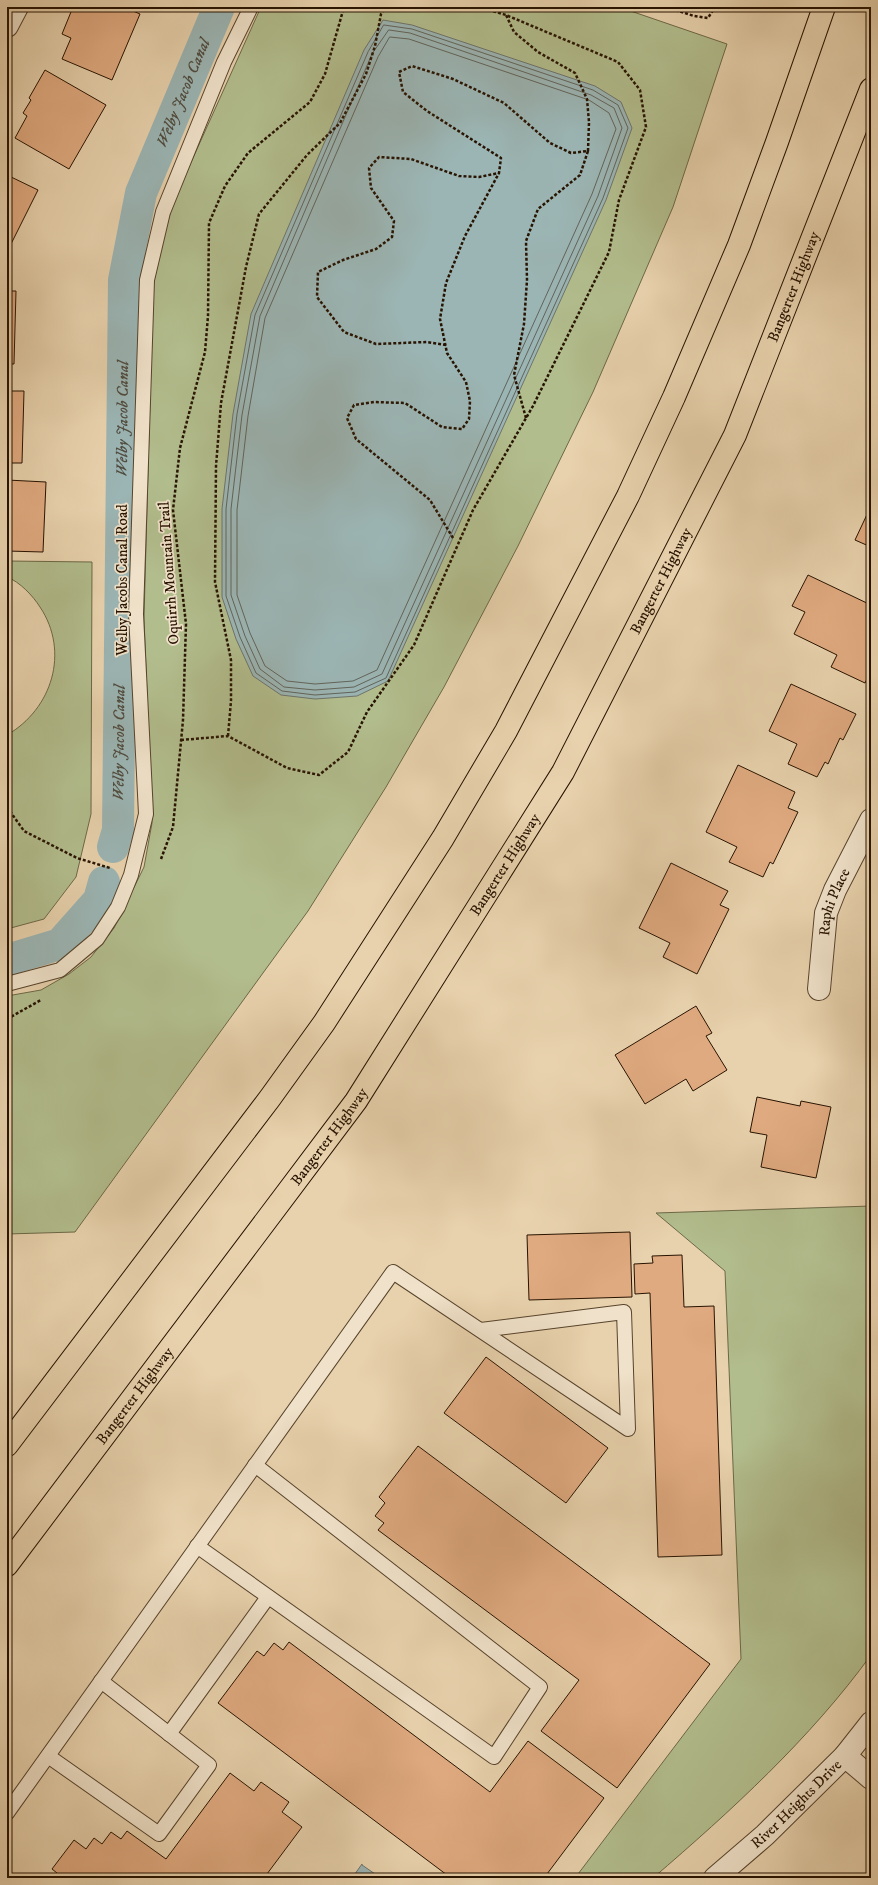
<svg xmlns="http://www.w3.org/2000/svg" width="878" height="1885" viewBox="0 0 878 1885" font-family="'IM FELL DW Pica',serif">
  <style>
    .green { fill: #b2bd8d; stroke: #6c6847 }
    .water { fill: #9bb5b4; stroke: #6d746c }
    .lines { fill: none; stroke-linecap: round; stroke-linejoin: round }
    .shore { stroke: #61645a; stroke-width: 1 }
    .canal { stroke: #9bb5b4; stroke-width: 32 }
    .building { fill: #e0aa80; stroke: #271301 }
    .service-casing { stroke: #57432c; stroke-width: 16 }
    .minor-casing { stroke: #57432c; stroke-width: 24 }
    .tertiary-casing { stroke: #57432c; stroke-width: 24 }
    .motorway-casing { stroke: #271301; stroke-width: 24 }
    .path { stroke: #271301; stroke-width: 2.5; stroke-dasharray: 3 2; stroke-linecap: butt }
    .service { stroke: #f0e2ca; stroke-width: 14 }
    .minor { stroke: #f0e2ca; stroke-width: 22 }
    .tertiary { stroke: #f0e2ca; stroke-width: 22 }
    .motorway { stroke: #e8d2ad; stroke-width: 22 }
    .labels { text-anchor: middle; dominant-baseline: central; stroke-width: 3.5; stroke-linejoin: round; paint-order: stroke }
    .street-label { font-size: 15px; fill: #271301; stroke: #f0e2ca }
    .water-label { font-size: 16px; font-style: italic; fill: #504c40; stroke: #f0e2ca }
  </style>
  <rect width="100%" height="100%" fill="#e8d2ad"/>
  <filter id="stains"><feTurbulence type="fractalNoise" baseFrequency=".005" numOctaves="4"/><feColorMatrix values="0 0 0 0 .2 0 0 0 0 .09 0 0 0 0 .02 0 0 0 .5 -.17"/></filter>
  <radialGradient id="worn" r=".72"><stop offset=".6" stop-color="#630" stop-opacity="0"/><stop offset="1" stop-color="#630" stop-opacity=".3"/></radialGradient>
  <g class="green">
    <path d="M 261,7 L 619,7 L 727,44 L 673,207 L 593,392 L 518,546 L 444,687 L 386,787 L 308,911 L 75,1232 L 7,1234 L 7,996 L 41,990 L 69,974 L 91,957 L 114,928 L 144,867 L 152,823 L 144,618 L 153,286 L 163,239 L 174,200 Z"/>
    <path d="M 7,561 L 92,562 L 91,814 L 76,877 L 44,919 L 7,929 L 7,735 C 52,709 70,652 40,607 C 33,596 20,582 7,577 Z"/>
    <path d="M 871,1206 L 871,1655 C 810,1739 731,1811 653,1878 L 575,1878 L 741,1659 L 725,1271 L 656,1213 Z"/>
  </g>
  <g class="water">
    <path d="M 383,20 L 412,25 L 595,86 L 621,102 L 632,128 L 606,200 L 388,681 L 357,696 L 315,699 L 281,695 L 253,676 L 236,639 L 222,597 L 222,509 L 233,414 L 251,314 L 364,50 Z"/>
    <path d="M 362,1864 L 362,1865 L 381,1878 L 352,1878 Z"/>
  </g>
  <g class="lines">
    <g class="shore">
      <path d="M 384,25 L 412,29 L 593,90 L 618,105 L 628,128 L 603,198 L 386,678 L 355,692 L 315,695 L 282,691 L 256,673 L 240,637 L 226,596 L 226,509 L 237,414 L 255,315 L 368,52 Z"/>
      <path d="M 389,30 L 410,33 L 591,95 L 614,108 L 622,128 L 598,196 L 382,674 L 354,687 L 315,690 L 284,687 L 260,669 L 245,636 L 231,595 L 231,509 L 242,415 L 260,316 L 372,54 Z"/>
      <path d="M 390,37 L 409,39 L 589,100 L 609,113 L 616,129 L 592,194 L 377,670 L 353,681 L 315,684 L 287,681 L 265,666 L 250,633 L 237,595 L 237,510 L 248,416 L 265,318 L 378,57 Z"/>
    </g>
    <g class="canal">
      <path id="s1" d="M 113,847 L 118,830 L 124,280 L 141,193 L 219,7"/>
      <path d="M 7,960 L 60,944 L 99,900 L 104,882"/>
    </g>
  </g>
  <g class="building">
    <path d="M 73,7 L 124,7 L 140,14 L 112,80 L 62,59 L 71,38 L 62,34 Z"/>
    <path d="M 45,70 L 106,105 L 69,169 L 15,138 L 27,116 L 23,113 L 31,100 L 29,98 Z"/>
    <path d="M 7,175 L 38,190 L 7,252 Z"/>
    <path d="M 7,291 L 16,291 L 14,364 L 7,364 Z"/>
    <path d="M 7,391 L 24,391 L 22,463 L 7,463 Z"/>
    <path d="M 7,480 L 46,482 L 43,552 L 7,551 Z"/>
    <path d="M 871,506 L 871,547 L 855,540 Z"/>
    <path d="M 808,575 L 871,605 L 871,671 L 865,683 L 831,667 L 837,655 L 794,634 L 805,612 L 792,606 Z"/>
    <path d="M 791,684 L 856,714 L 843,740 L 840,738 L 828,764 L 825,762 L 817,777 L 788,764 L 797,744 L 769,731 Z"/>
    <path d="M 738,765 L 795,792 L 788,808 L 798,812 L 773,864 L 770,862 L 763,877 L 729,862 L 737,847 L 706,832 Z"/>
    <path d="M 671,863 L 728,891 L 720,905 L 729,909 L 697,974 L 663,957 L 670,943 L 639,928 Z"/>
    <path d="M 696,1006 L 712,1033 L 706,1036 L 727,1070 L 693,1091 L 686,1079 L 645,1104 L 615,1055 Z"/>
    <path d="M 757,1097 L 800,1106 L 801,1101 L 831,1107 L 816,1178 L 761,1167 L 767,1135 L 750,1132 Z"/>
    <path d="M 630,1232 L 632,1297 L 529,1300 L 527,1235 Z"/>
    <path d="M 682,1255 L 684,1307 L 714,1306 L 722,1555 L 658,1557 L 650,1293 L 635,1294 L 634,1264 L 653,1263 L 652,1256 Z"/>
    <path d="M 486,1357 L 608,1448 L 566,1503 L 444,1413 Z"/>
    <path d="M 418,1446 L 710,1664 L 617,1788 L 541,1731 L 579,1680 L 378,1530 L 384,1523 L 375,1516 L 385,1503 L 379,1497 Z"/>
    <path d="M 289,1642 L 490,1792 L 528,1741 L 604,1798 L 544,1878 L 451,1878 L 218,1703 L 257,1651 L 264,1656 L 274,1643 L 283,1650 Z"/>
    <path d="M 230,1773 L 254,1791 L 261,1782 L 289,1802 L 282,1812 L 302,1827 L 264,1878 L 53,1878 L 57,1873 L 52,1869 L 74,1840 L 86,1849 L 94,1838 L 102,1844 L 111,1832 L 121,1839 L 127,1831 L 166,1859 Z"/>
  </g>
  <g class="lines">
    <g class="service-casing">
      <g id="service">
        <path d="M 7,984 L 60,970 L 97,939 L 118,907 L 131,875 L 146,814 L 136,614 L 147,280 L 163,212 L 224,62 L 251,7"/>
        <path d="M 197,1546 L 494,1757 L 540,1687 L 255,1465"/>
        <path d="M 169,1734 L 268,1597"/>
        <path d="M 48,1756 L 159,1834 L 209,1765 L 101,1681"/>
        <path d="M 7,1813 L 393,1272 L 628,1429 L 624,1312 L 481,1330"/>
      </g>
    </g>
    <g class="minor-casing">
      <g id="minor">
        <path d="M 7,26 L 17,7"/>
        <path id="s2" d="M 819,989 L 826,913 L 835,890 L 871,820"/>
        <path d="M 845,1756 L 871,1778"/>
      </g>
    </g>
    <g class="tertiary-casing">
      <g id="tertiary">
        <path id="s3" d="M 715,1878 L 765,1835 L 845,1756 L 871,1723"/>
      </g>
    </g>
    <g class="motorway-casing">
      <g id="motorway">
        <path d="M 7,1445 L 270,1098 L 324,1023 L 443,838 L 506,731 L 628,496 L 674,397 L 739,245 L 777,142 L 824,7"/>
        <path id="s4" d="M 7,1565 L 356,1101 L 563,772 L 735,435 L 871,89"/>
      </g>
    </g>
    <g class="path">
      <path d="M 666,7 L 694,16 L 708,18 L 715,7"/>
      <path d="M 446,345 L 427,342 L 376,344 L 344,332 L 317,297 L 318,272 L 343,260 L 376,249 L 392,237 L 394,221 L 371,188 L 369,168 L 379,157 L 411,159 L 459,176 L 479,177 L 499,173"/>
      <path d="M 526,418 L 514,375 L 524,324 L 527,280 L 526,241 L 538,209 L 580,175 L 588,151"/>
      <path d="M 453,538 L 430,500 L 356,439 L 347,418 L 354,405 L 374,402 L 405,403 L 442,427 L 462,429 L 469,419 L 470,401 L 466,382 L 447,353 L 440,319 L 446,283 L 465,236 L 499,173 L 501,158 L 427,111 L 403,92 L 399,72 L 412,66 L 453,79 L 504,103 L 550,143 L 571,153 L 588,151 L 589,122 L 587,99 L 575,73 L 538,52 L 514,32 L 506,15"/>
      <path d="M 228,736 L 231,701 L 231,660 L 215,582 L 216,466 L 221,403 L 246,267 L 259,214 L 307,155 L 340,123 L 366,74 L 375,46 L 381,14 L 386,7"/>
      <path d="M 181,740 L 228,736 L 287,768 L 319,775 L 348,752 L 367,712 L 414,645 L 473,510 L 533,406 L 609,252 L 619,200 L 646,127 L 640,90 L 618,62 L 506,15 L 479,7"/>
      <path d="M 7,807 L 24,831 L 77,858 L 110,868"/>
      <path d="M 161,859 L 173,827 L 183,720 L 186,624 L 173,510 L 180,448 L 205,352 L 208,316 L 209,223 L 225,186 L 248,153 L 310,102 L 325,74 L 344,7"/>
      <path d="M 7,1019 L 41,1000"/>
    </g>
    <use href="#service" class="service"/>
    <use href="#minor" class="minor"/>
    <use href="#tertiary" class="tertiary"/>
    <use href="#motorway" class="motorway"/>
  </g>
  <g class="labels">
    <g class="street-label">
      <text stroke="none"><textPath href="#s4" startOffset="1507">Bangerter Highway</textPath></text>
      <text transform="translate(169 573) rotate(-94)">Oquirrh Mountain Trail</text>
      <text transform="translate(122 580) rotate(-90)">Welby Jacobs Canal Road</text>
      <text stroke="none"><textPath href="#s4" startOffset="1184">Bangerter Highway</textPath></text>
      <text stroke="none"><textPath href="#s4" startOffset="860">Bangerter Highway</textPath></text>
      <text stroke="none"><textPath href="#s2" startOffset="89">Raphi Place</textPath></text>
      <text stroke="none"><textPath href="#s4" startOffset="536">Bangerter Highway</textPath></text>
      <text stroke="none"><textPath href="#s4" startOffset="212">Bangerter Highway</textPath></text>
      <text stroke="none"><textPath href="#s3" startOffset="110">River Heights Drive</textPath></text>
    </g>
    <g class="water-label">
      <text stroke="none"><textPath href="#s1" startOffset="765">Welby Jacob Canal</textPath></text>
      <text stroke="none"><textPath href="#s1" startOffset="429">Welby Jacob Canal</textPath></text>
      <text stroke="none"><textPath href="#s1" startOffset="105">Welby Jacob Canal</textPath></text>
    </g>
  </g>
  <rect width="878" height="1885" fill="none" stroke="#e8d2ad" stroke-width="24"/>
  <rect x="8" y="8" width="862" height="1869" fill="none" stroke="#271301" stroke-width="2"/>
  <rect x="12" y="12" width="854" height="1861" fill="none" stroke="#271301"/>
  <rect width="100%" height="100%" filter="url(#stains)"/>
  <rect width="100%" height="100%" fill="url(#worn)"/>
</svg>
